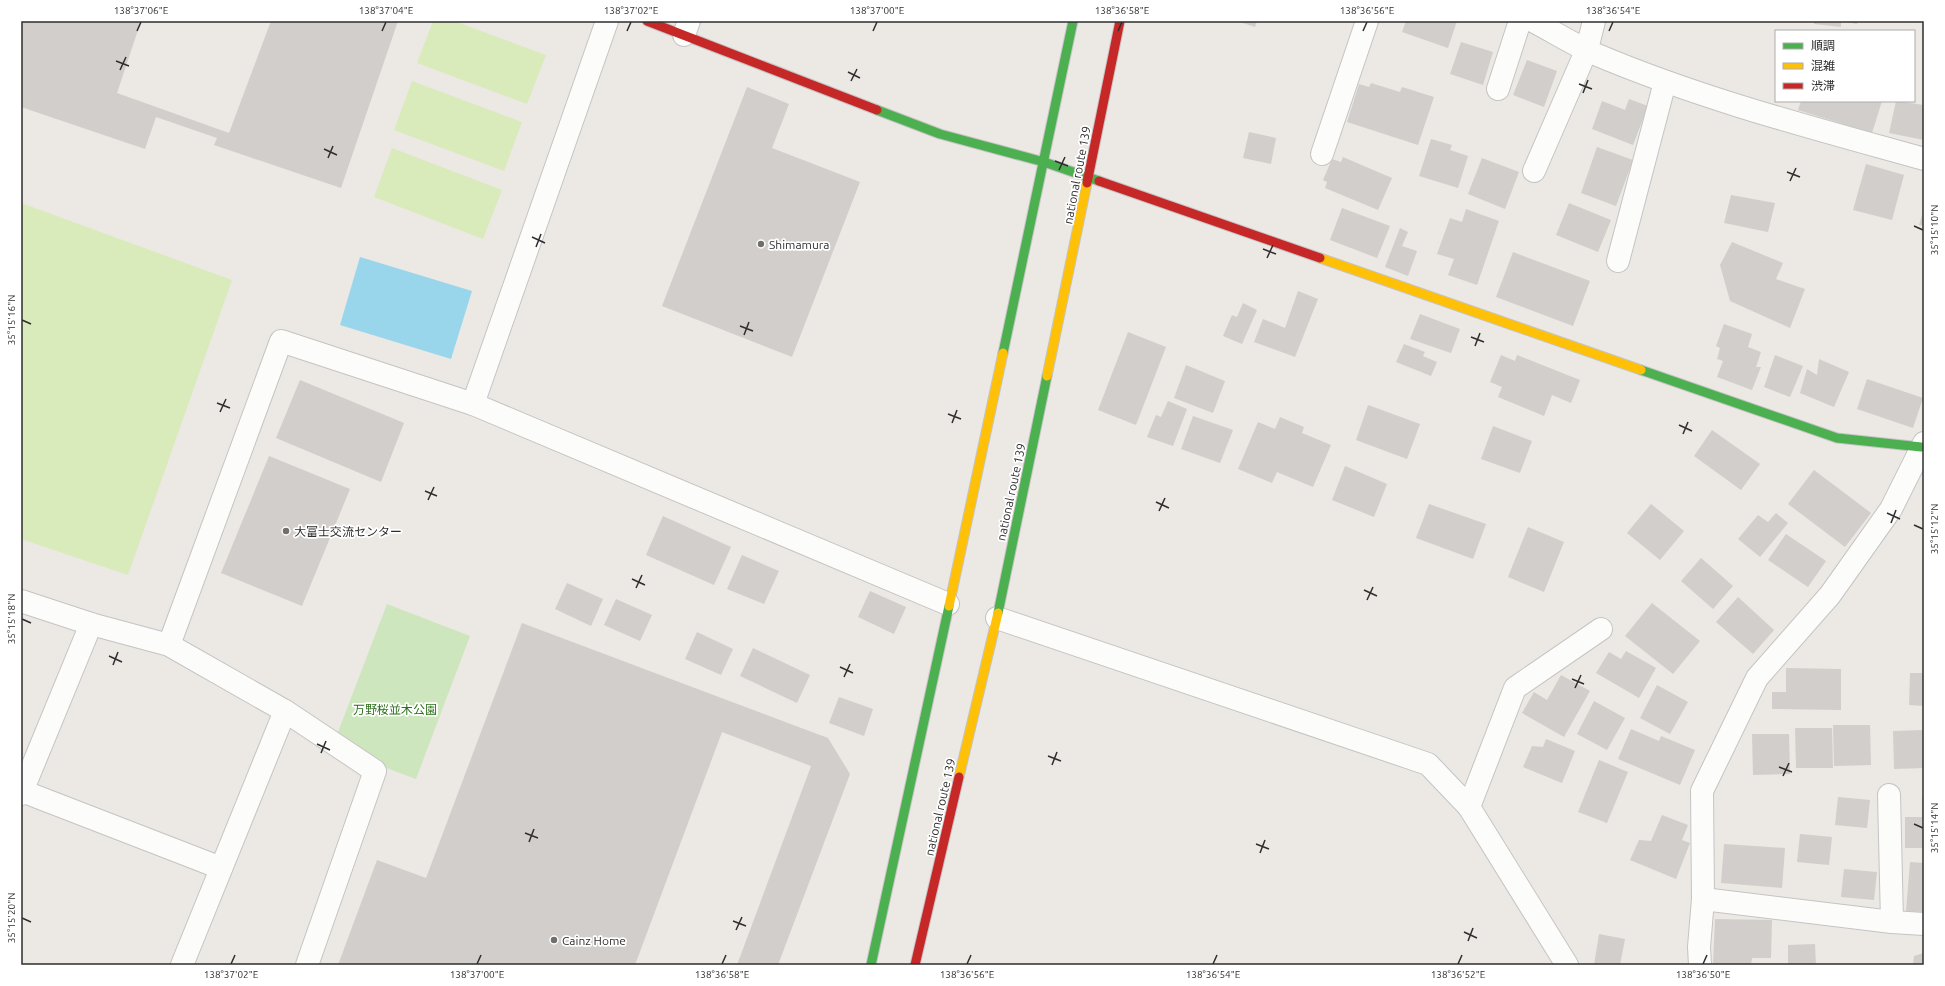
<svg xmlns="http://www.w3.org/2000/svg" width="1945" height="986" viewBox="0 0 1945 986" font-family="Ubuntu,'Noto Sans JP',sans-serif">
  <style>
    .green { fill: #cee6be }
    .pitch { fill: #d9eabb }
    .water { fill: #99d6ec }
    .building { fill: #d1cecb }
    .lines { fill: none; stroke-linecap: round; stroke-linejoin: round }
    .street-casing { stroke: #c5c4c5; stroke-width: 24 }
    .fast-casing { stroke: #c5c4c5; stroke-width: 11 }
    .slow-casing { stroke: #c5c4c5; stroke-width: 11 }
    .jam-casing { stroke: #c5c4c5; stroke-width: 11 }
    .street { stroke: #fcfcfb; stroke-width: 22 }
    .fast { stroke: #4caf50; stroke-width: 9 }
    .slow { stroke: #ffc107; stroke-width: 9 }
    .jam { stroke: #c62828; stroke-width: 9 }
    .ticks { fill: none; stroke: #2e2e2e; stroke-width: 1.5 }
    .poi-dot { fill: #706f6e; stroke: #fff; stroke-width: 1.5 }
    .labels { text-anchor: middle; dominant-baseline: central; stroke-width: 3.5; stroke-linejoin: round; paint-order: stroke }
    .street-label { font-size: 12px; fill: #2e2e2e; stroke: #fff }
    .poi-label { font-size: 12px; fill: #2e2e2e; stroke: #fff; text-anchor: start }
    .park-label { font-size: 12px; fill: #2c6e1b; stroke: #fff }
    .neatline { fill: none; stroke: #2e2e2e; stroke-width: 1.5 }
    .ticks-label { font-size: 10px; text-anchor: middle; fill: #2e2e2e }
  </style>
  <rect width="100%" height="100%" fill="#ece8e4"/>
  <path class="green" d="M 387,604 L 470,636 L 416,779 L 381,766 L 338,732 Z"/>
  <g class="pitch">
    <path d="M 433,21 L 454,21 L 546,55 L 527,104 L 417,63 Z"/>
    <path d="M 412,81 L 522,122 L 504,171 L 394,130 Z"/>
    <path d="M 392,148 L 502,190 L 483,239 L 374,197 Z"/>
    <path d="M 21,203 L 232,280 L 128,575 L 21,539 Z"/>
  </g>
  <path class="water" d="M 360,257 L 472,291 L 451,359 L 340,325 Z"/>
  <g class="building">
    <path d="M 21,21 L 141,21 L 117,93 L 229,133 L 271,21 L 398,21 L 341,188 L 214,145 L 217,138 L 156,117 L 145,149 L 21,107 Z"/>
    <path d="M 1237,21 L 1257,21 L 1255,27 Z"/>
    <path d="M 1406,21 L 1457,21 L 1448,48 L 1402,32 Z"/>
    <path d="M 1814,21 L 1841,21 L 1841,27 L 1814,24 Z"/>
    <path d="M 1842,21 L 1858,21 L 1857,24 Z"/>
    <path d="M 1461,42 L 1493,52 L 1483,85 L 1450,74 Z"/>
    <path d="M 1527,60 L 1557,71 L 1544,107 L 1513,95 Z"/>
    <path d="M 1371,83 L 1400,92 L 1402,87 L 1434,97 L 1418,145 L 1347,122 L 1359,84 L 1369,87 Z"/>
    <path d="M 747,87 L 789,104 L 772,148 L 860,182 L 792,357 L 662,306 Z"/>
    <path d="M 1629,99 L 1648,106 L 1633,145 L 1592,129 L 1602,101 L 1625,110 Z"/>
    <path d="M 1801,101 L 1882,101 L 1872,133 L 1798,110 Z"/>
    <path d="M 1896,101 L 1924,105 L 1924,140 L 1889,133 Z"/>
    <path d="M 1249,132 L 1276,138 L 1271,164 L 1243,158 Z"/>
    <path d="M 1431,139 L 1452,145 L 1450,150 L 1468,156 L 1458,188 L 1419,176 Z"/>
    <path d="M 1597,147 L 1633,160 L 1616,206 L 1581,193 Z"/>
    <path d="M 1343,157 L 1392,178 L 1378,210 L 1325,188 L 1327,182 L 1323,180 L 1332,159 L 1341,162 Z"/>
    <path d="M 1482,158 L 1519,172 L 1505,209 L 1468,194 Z"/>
    <path d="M 1866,164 L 1904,175 L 1892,220 L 1853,210 Z"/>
    <path d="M 1731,195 L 1775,203 L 1768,232 L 1724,223 Z"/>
    <path d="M 1569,203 L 1611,220 L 1598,252 L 1556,235 Z"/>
    <path d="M 1342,208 L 1390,226 L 1377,258 L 1330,240 Z"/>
    <path d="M 1466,209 L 1499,221 L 1477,285 L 1448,275 L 1454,259 L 1437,254 L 1450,218 L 1462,222 Z"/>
    <path d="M 1924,209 L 1924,226 L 1919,225 Z"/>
    <path d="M 1400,228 L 1408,232 L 1402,246 L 1417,251 L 1408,276 L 1385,267 Z"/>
    <path d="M 1732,242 L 1783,263 L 1776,279 L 1805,289 L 1790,328 L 1730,301 L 1720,265 Z"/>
    <path d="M 1513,252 L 1590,281 L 1573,326 L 1496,297 Z"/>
    <path d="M 1298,291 L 1318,299 L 1295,357 L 1254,342 L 1263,319 L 1285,328 Z"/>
    <path d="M 1243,303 L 1257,310 L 1242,344 L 1223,336 L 1232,315 L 1237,317 Z"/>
    <path d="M 1420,314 L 1460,329 L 1451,353 L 1410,339 Z"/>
    <path d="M 1724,324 L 1752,334 L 1748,347 L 1761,352 L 1756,367 L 1761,367 L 1752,390 L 1717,377 L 1723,361 L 1717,359 L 1720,348 L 1716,346 Z"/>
    <path d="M 1128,332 L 1166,347 L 1136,425 L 1098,410 Z"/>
    <path d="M 1404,344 L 1425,352 L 1423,356 L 1437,362 L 1431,376 L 1396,362 Z"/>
    <path d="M 1501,355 L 1515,361 L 1517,355 L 1580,380 L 1571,403 L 1552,395 L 1544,416 L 1498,397 L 1502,387 L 1490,382 Z"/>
    <path d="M 1775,355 L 1803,366 L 1790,397 L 1764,387 Z"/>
    <path d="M 1819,359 L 1849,372 L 1834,407 L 1800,393 L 1807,369 L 1817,375 Z"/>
    <path d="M 1186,365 L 1225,381 L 1213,413 L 1174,398 Z"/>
    <path d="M 1867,379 L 1923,398 L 1913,428 L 1857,409 Z"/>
    <path d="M 300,380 L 404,423 L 381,482 L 276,438 Z"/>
    <path d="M 1168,401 L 1187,409 L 1173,446 L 1147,437 L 1156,415 L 1161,417 Z"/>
    <path d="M 1368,405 L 1420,424 L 1407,459 L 1356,440 Z"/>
    <path d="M 1193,416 L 1233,430 L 1220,463 L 1181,449 Z"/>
    <path d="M 1280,417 L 1304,427 L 1302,433 L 1331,445 L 1313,487 L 1277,472 L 1272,483 L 1238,469 L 1258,422 L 1275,429 Z"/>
    <path d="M 1493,426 L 1532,441 L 1520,473 L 1481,459 Z"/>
    <path d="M 1712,430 L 1760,464 L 1741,490 L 1694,456 Z"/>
    <path d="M 269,456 L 350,489 L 302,606 L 221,573 Z"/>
    <path d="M 1345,466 L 1387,484 L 1374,517 L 1332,500 Z"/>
    <path d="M 1814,470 L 1871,513 L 1845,547 L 1788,504 Z"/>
    <path d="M 1429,504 L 1486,524 L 1473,559 L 1416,538 Z"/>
    <path d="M 1651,504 L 1684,531 L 1660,560 L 1627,533 Z"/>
    <path d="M 1776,513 L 1788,523 L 1760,557 L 1738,539 L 1758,515 L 1768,522 Z"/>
    <path d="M 663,516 L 731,547 L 714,585 L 646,555 Z"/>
    <path d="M 1528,527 L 1564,542 L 1544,592 L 1508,577 Z"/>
    <path d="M 1786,534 L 1826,561 L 1808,587 L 1768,560 Z"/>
    <path d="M 742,555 L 779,571 L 764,604 L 727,589 Z"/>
    <path d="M 1701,558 L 1733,586 L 1713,609 L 1681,581 Z"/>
    <path d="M 567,583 L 603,599 L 591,626 L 555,609 Z"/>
    <path d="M 870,591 L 906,607 L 894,634 L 858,617 Z"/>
    <path d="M 1738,597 L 1774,630 L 1753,654 L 1716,622 Z"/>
    <path d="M 616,599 L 652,615 L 640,641 L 604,625 Z"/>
    <path d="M 1652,603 L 1700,641 L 1673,674 L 1625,636 Z"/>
    <path d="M 522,623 L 828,738 L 850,774 L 778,965 L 737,965 L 811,766 L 722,732 L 635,965 L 338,965 L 377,860 L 426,878 Z"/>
    <path d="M 697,632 L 733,649 L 721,675 L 685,659 Z"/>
    <path d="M 753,648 L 810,675 L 797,703 L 740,676 Z"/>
    <path d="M 1626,651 L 1656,668 L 1639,698 L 1596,673 L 1609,652 L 1621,659 Z"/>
    <path d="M 1786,668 L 1841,669 L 1841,710 L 1772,709 L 1772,692 L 1786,692 Z"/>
    <path d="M 1910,673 L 1924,673 L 1924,706 L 1909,705 Z"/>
    <path d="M 1561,675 L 1590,691 L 1564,737 L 1522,713 L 1534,692 L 1547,700 Z"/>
    <path d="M 1657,685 L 1688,702 L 1670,734 L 1640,718 Z"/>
    <path d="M 839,697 L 873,709 L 864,736 L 829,723 Z"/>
    <path d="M 1594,701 L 1625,718 L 1607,750 L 1577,734 Z"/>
    <path d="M 1833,725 L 1870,725 L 1871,765 L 1834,766 Z"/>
    <path d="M 1795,728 L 1832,728 L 1833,768 L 1796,768 Z"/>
    <path d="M 1631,729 L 1659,741 L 1661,736 L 1695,750 L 1680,785 L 1618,759 Z"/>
    <path d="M 1924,730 L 1924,768 L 1894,769 L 1893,731 Z"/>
    <path d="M 1752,734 L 1789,734 L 1790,774 L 1753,775 Z"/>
    <path d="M 1546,739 L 1575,751 L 1562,783 L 1523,767 L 1532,746 L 1543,747 Z"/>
    <path d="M 1599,760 L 1628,772 L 1607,823 L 1578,812 Z"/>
    <path d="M 1838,797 L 1870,800 L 1867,828 L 1835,825 Z"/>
    <path d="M 1922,797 L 1924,797 L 1924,848 L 1905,848 L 1905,817 L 1922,817 Z"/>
    <path d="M 1662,815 L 1688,825 L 1682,840 L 1690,843 L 1676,879 L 1630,860 L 1639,840 L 1651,841 Z"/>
    <path d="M 1800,834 L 1832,837 L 1829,865 L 1797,862 Z"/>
    <path d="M 1724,844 L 1785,848 L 1782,888 L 1721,883 Z"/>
    <path d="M 1910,862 L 1924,863 L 1924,912 L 1906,911 Z"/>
    <path d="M 1844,869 L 1877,872 L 1874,900 L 1841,897 Z"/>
    <path d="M 1715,919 L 1772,920 L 1771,958 L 1752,958 L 1751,965 L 1713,965 Z"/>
    <path d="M 1599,934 L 1625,939 L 1620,965 L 1594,965 Z"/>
    <path d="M 1815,944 L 1816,965 L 1788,965 L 1788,945 Z"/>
    <path d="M 1924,953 L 1924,965 L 1913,965 L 1914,956 Z"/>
  </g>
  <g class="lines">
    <g class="street-casing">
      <g id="street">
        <path d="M 1533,21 C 1554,32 1574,45 1595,54 C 1701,99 1813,128 1924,159"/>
        <path d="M 684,35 L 689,21"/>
        <path d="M 1498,89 L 1520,21"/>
        <path d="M 1322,154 L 1367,21"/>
        <path d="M 1534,171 L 1587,49 L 1594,21"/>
        <path d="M 1618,261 L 1665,82"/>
        <path d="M 473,404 L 607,21"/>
        <path d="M 21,601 L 91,624 L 169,645 L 285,711 L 375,771 L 307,965"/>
        <path d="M 997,618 L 1428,764 L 1469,807 L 1567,965"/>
        <path d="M 169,645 L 281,341 L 473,404 L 948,604"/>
        <path d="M 22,791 L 221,868"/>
        <path d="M 21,794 L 91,624"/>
        <path d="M 1889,795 L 1892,922"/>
        <path d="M 1469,807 L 1515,688 L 1601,629"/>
        <path d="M 1703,899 L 1892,922 L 1924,924"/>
        <path d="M 182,965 L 285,711"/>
        <path d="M 1700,965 L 1699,947 L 1703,899 L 1702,791 L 1757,678 L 1830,595 L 1891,509 L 1924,443"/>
      </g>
    </g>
    <g class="fast-casing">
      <g id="fast">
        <path d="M 877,110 L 940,134 L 1044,162 L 1099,181"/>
        <path d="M 1003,353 L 1073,21"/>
        <path d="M 1641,370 L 1837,438 L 1921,447"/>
        <path d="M 998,613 L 1047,376"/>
        <path d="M 871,965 L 949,606"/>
      </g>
    </g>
    <g class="slow-casing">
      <g id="slow">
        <path d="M 1320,258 L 1641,370"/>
        <path d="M 1047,376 L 1087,183"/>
        <path d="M 949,606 L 1003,353"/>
        <path d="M 959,777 L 998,613"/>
      </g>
    </g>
    <g class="jam-casing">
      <g id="jam">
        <path d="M 647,21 L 877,110"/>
        <path d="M 1099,181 L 1320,258"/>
        <path d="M 1087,183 L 1120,21"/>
        <path d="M 915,965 L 959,777"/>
      </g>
    </g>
    <use href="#street" class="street"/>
    <use href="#fast" class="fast"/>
    <use href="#slow" class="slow"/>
    <use href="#jam" class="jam"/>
  </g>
  <path class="ticks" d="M 137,31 L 141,22M 382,31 L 386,22M 627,31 L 631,22M 873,31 L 877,22M 1118,31 L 1122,22M 1363,31 L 1367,22M 1609,31 L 1613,22M 116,61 L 129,66M 120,70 L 126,57M 848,72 L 860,78M 851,81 L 857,69M 1579,84 L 1592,89M 1583,93 L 1588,80M 324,149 L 337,155M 328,158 L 333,146M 1055,161 L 1068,166M 1059,170 L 1065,157M 1787,172 L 1800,177M 1790,181 L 1796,168M 1914,226 L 1923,230M 532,237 L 545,243M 536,247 L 541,234M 1263,249 L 1276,254M 1267,258 L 1273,245M 22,320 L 31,324M 740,326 L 753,331M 744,335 L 749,322M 1471,337 L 1484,342M 1475,346 L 1480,333M 217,403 L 230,408M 220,412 L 226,399M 948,414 L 961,419M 952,423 L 957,410M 1679,425 L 1692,431M 1683,434 L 1688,422M 425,491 L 437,496M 428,500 L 434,487M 1156,502 L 1169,508M 1159,511 L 1165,498M 1887,513 L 1900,519M 1891,523 L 1896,510M 1914,525 L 1923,529M 632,579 L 645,585M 636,588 L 642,575M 1364,590 L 1377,596M 1367,600 L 1373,587M 22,619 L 31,623M 109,656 L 122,662M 113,665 L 118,652M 840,667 L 853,673M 844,677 L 850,664M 1572,679 L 1584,684M 1575,688 L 1581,675M 317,744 L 330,750M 321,753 L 326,741M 1048,756 L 1061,761M 1052,765 L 1057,752M 1779,767 L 1792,772M 1783,776 L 1789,763M 1914,824 L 1923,828M 525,833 L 538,838M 529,842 L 534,829M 1256,844 L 1269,849M 1260,853 L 1265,840M 22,918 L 31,922M 733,921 L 746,926M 736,930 L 742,917M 1464,932 L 1477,938M 1468,941 L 1473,928M 231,964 L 235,955M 477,964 L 481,955M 722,964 L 726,955M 967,964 L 971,955M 1213,964 L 1217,955M 1458,964 L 1462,955M 1703,964 L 1707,955"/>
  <g class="poi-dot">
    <circle cx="761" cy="244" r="4"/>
    <circle cx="286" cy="531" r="4"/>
    <circle cx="554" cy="940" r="4"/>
  </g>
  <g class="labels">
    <g class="street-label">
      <text transform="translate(1077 175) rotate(-79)">national route 139</text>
      <text transform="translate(1011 492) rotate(-78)">national route 139</text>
      <text transform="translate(940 807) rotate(-77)">national route 139</text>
    </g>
    <g class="poi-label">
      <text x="769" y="244">Shimamura</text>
      <text x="294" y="531">大富士交流センター</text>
      <text x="562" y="940">Cainz Home</text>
    </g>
    <g class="park-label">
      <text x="395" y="709">万野桜並木公園</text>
    </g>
  </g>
  <rect width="1945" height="986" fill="none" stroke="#ffffff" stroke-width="44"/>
  <rect x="1775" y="30" width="140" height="72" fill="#ffffff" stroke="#ababab"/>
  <rect x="1783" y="43" width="20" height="6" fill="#4caf50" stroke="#ababab"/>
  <text x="1811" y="50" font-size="12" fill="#2e2e2e">順調</text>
  <rect x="1783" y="63" width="20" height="6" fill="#ffc107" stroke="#ababab"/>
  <text x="1811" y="70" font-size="12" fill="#2e2e2e">混雑</text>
  <rect x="1783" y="83" width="20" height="6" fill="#c62828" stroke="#ababab"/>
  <text x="1811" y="90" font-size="12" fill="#2e2e2e">渋滞</text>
  <rect x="22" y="22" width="1901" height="942" class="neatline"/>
  <g class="ticks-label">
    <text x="141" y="14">138°37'06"E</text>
    <text x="386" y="14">138°37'04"E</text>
    <text x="631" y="14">138°37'02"E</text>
    <text x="877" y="14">138°37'00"E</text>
    <text x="1122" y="14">138°36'58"E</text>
    <text x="1367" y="14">138°36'56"E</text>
    <text x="1613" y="14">138°36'54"E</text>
    <text transform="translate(1934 230) rotate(-90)" y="4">35°15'10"N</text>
    <text transform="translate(11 320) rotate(-90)" y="4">35°15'16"N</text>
    <text transform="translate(1934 529) rotate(-90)" y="4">35°15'12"N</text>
    <text transform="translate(11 619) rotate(-90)" y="4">35°15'18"N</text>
    <text transform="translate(1934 828) rotate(-90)" y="4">35°15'14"N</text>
    <text transform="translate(11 918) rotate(-90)" y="4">35°15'20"N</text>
    <text x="231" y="978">138°37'02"E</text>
    <text x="477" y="978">138°37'00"E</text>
    <text x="722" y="978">138°36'58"E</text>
    <text x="967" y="978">138°36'56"E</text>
    <text x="1213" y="978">138°36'54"E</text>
    <text x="1458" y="978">138°36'52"E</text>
    <text x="1703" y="978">138°36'50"E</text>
  </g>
</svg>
